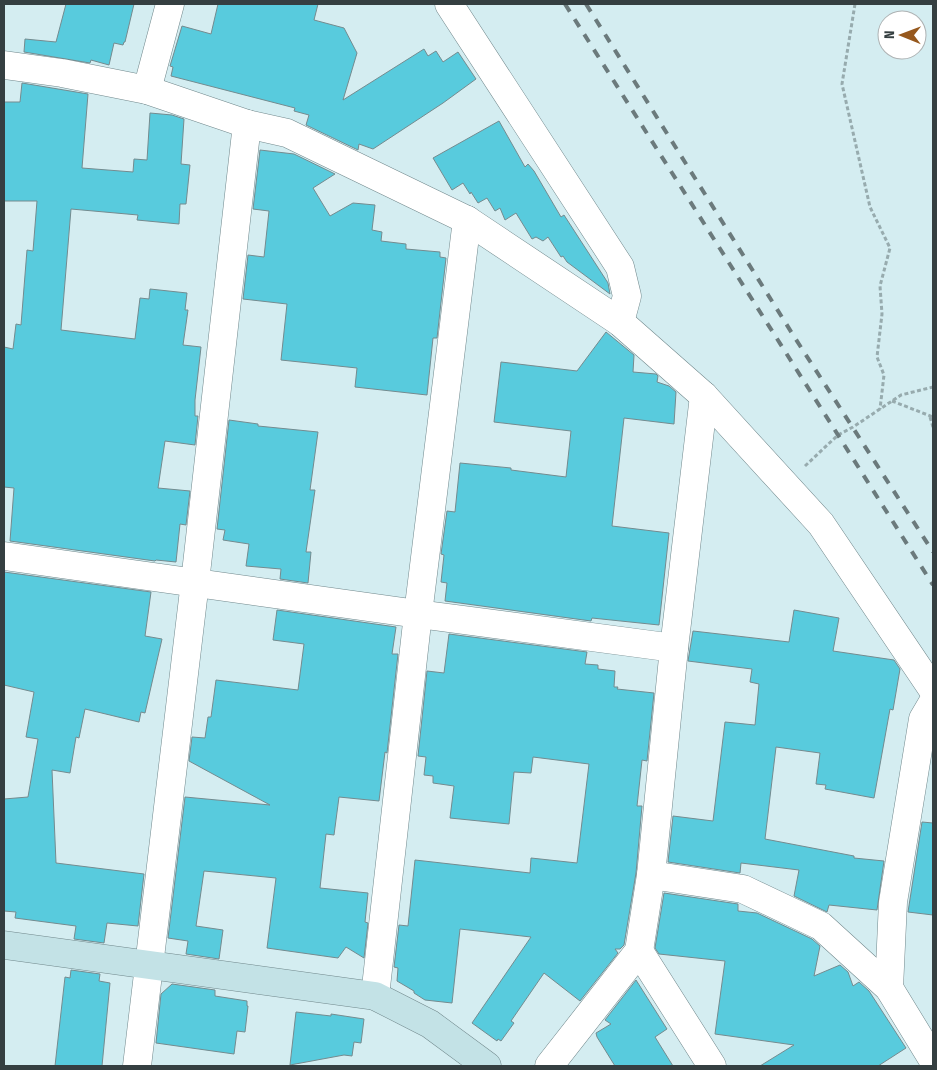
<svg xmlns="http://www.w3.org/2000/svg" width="937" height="1070" viewBox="0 0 937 1070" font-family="'Fira Sans Condensed',sans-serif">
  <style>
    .building { fill: #58cbdd; stroke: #748b8f }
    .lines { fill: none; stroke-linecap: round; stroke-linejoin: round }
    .street-casing { stroke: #71888c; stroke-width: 29 }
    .secondary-casing { stroke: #71888c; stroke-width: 29 }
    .path { stroke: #97abae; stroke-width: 3; stroke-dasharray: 4 2.5; stroke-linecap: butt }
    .street { stroke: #fff; stroke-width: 28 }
    .secondary { stroke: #c3e2e6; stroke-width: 28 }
    .rail { stroke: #6b7a7c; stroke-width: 4; stroke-dasharray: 9 9; stroke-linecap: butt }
  </style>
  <rect width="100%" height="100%" fill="#d4edf1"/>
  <g class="building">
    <path d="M 66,4 L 134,4 L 125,42 L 124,42 L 123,45 L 114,43 L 109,65 L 91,60 L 90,63 L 24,52 L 25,39 L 56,42 Z"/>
    <path d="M 218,4 L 318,4 L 314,20 L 344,28 L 357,53 L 343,100 L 424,49 L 428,56 L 436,51 L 443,62 L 458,52 L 476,79 L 443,103 L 373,149 L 359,144 L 358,150 L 306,125 L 309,115 L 294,111 L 295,108 L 171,76 L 173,67 L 170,66 L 182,26 L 211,34 Z"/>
    <path d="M 22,83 L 88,94 L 82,168 L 133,172 L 134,159 L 147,160 L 150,113 L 172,115 L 184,119 L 181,164 L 190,165 L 186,204 L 180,204 L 179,224 L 137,220 L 138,215 L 71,209 L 61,330 L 135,339 L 140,298 L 149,299 L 150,289 L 187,293 L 185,310 L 188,310 L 183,345 L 201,347 L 195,400 L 195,416 L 198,416 L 195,445 L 165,441 L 158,488 L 190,491 L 186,525 L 180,524 L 176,562 L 156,560 L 155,561 L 10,541 L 14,488 L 4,487 L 4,347 L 13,349 L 16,324 L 21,325 L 27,250 L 33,251 L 37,201 L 4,201 L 4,102 L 20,102 Z"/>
    <path d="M 499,121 L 525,167 L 528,164 L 534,171 L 561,217 L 564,215 L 608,283 L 610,294 L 567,262 L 563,256 L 561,257 L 548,237 L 543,241 L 536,237 L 532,239 L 516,213 L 505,220 L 500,208 L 495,211 L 487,198 L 478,203 L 471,192 L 470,194 L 463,183 L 452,190 L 433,158 Z"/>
    <path d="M 260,150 L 294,154 L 335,174 L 313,188 L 330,216 L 353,203 L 375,205 L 372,230 L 382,232 L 381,241 L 406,244 L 406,249 L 440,252 L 440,257 L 446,258 L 437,338 L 433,338 L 427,395 L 355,387 L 357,368 L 281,360 L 287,304 L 243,299 L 248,255 L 264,257 L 269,211 L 253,209 Z"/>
    <path d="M 606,332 L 634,355 L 633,372 L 656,374 L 658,376 L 657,382 L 669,386 L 676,392 L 674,424 L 624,418 L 612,526 L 669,533 L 659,625 L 592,618 L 591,621 L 445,601 L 447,583 L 441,582 L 444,555 L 441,554 L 447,511 L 455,512 L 460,463 L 511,468 L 511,470 L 566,477 L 571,431 L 494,422 L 501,362 L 577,371 Z"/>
    <path d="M 229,420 L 258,424 L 258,426 L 318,432 L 310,490 L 315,490 L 306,552 L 311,552 L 308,583 L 280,579 L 281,569 L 246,566 L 249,544 L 223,540 L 225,530 L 217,529 Z"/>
    <path d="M 4,572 L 151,592 L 145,636 L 162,639 L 145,713 L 141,712 L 139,722 L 85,709 L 79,738 L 76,737 L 70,773 L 52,770 L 56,863 L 144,874 L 138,926 L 107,923 L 104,943 L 74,939 L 76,926 L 15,918 L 16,912 L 4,911 L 4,799 L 28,797 L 38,739 L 26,737 L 34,692 L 4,685 Z"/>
    <path d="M 277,610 L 396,627 L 392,654 L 398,654 L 387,753 L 385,752 L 379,801 L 339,797 L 334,835 L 326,834 L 320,888 L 368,893 L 365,922 L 368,923 L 364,958 L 346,947 L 338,958 L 267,948 L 276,878 L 204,871 L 196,926 L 223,930 L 219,959 L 186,954 L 188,941 L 168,938 L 185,797 L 270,805 L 189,761 L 192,737 L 205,738 L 208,717 L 211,717 L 216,680 L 298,690 L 304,644 L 273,640 Z"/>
    <path d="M 794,610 L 839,618 L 833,651 L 894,660 L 900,669 L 893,710 L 890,709 L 874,798 L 825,789 L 826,785 L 816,784 L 820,753 L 776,747 L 765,839 L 854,856 L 854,858 L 884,861 L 877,910 L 829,905 L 827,912 L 794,896 L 799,870 L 741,863 L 740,873 L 668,862 L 673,816 L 713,821 L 725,722 L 755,725 L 759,684 L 750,682 L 752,669 L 688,661 L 693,631 L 789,642 Z"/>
    <path d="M 449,634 L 587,652 L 585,664 L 598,665 L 598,669 L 615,671 L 614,687 L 618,687 L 617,689 L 654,693 L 647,761 L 642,760 L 637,806 L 642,806 L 636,873 L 624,945 L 620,949 L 615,949 L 618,953 L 580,1001 L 544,973 L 511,1021 L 514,1023 L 501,1041 L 498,1039 L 497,1041 L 472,1023 L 531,937 L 460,929 L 452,1003 L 425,1000 L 414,993 L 414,991 L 397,981 L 398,968 L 394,967 L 399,925 L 408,926 L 415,860 L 530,873 L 531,858 L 577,863 L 589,764 L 533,757 L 531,773 L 514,772 L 509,824 L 450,818 L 454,786 L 433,783 L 433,776 L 424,775 L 426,757 L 418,756 L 427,671 L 444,673 Z"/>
    <path d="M 922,822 L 933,823 L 933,915 L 908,912 Z"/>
    <path d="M 664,893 L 738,904 L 738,911 L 757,913 L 812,939 L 820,946 L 814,976 L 840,965 L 848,972 L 853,986 L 859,982 L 869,991 L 906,1048 L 878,1066 L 760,1066 L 794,1045 L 715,1034 L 725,961 L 659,954 L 655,948 Z"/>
    <path d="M 71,970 L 100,974 L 99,981 L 110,983 L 102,1066 L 55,1066 L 65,977 L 70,978 Z"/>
    <path d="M 636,980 L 667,1029 L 655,1037 L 673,1066 L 615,1066 L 597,1037 L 596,1033 L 611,1024 L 605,1020 Z"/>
    <path d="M 172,984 L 215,990 L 215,996 L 247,1001 L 247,1006 L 248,1006 L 245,1032 L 237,1031 L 234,1054 L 156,1043 L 161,994 Z"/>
    <path d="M 296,1012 L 331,1016 L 331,1014 L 364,1019 L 361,1043 L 354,1042 L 352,1056 L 344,1055 L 290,1065 Z"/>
  </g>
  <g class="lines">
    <g class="street-casing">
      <g id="street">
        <path d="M 449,4 L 620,267 L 627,296 L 620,322"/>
        <path d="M 4,65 L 62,73 L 147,90 L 247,124 L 287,133 L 467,220 L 620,322 L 704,396 L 821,524 L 933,690"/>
        <path d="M 147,90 L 170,4"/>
        <path d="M 4,556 L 418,614 L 674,648"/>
        <path d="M 651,875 L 743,889 L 821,926 L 889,988 L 933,1060"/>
        <path d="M 639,951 L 712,1066"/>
        <path d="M 889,988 L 893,902 L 923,719 L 933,702"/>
        <path d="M 375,996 L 418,614 L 467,220"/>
        <path d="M 137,1066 L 195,582 L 247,124"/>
        <path d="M 549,1066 L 639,951 L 651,875 L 674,648 L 704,396"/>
      </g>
    </g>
    <g class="secondary-casing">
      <path id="secondary" d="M 4,945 L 375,996 L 430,1024 L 487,1066"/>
    </g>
    <g class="path">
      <path d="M 855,4 L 842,84 L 870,207 L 890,248 L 880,286 L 882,314 L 877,357 L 884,375 L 880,409"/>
      <path d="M 892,401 L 933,417"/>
      <path d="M 930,417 L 933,427"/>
      <path d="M 805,466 L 838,435 L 853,427 L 901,395 L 933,387"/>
    </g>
    <use href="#street" class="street"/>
    <use href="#secondary" class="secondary"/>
    <g class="rail">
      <path d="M 565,4 L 933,585"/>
      <path d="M 586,4 L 795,338 L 933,552"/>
    </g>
  </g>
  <rect width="937" height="1070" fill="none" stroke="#353f41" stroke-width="10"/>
  <g transform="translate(902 35) rotate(271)"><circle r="24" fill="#ffffff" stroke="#aeb2b3"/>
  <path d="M0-4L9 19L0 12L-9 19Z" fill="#96581d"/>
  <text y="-8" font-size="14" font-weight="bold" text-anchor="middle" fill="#353f41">N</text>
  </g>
</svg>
